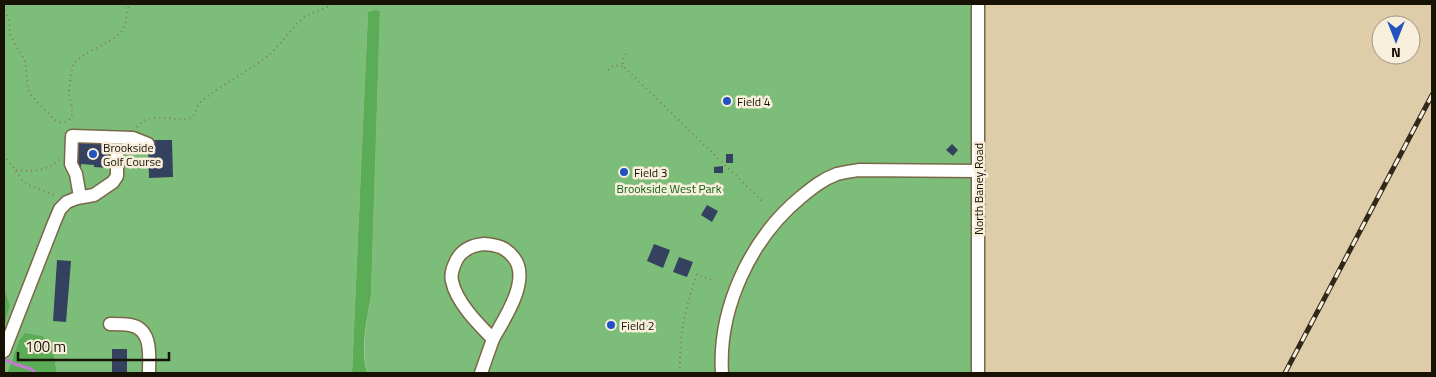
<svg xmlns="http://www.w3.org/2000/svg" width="1436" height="377" viewBox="0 0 1436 377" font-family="'Titillium Web',sans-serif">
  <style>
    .green { fill: #7dbd7a }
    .forest { fill: #5aac57 }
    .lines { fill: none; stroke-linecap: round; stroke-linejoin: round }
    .stream { stroke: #c67acf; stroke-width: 3 }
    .building { fill: #34425f }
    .minor-casing { stroke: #796847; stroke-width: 15 }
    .path { stroke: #86795f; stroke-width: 2; stroke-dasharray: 1 4; stroke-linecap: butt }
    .minor { stroke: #fff; stroke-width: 12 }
    .rail-casing { stroke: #302919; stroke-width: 5 }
    .rail { stroke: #f8eedc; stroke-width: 3; stroke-dasharray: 9; stroke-linecap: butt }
    .poi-dot { fill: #2253c0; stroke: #f8eedc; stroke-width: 2 }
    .labels { text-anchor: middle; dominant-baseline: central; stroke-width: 5; stroke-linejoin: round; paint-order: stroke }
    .poi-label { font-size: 12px; fill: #181205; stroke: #f8eedc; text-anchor: start }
    .park-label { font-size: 12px; fill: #0c6511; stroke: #f8eedc }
    .street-label { font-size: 12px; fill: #181205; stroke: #f8eedc }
  </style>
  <rect width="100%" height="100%" fill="#dfcca8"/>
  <path class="green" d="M 4,4 L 972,4 L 973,373 L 367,373 C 361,348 367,320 371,295 L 380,11 L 375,10 L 368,12 L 352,373 L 57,373 L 52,345 L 13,356 L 7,373 L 4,373 L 4,329 L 10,305 L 4,288 Z"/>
  <g class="forest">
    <path d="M 375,10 L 380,11 L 371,295 C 367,320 360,348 367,373 L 352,373 L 368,12 Z"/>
    <path d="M 4,288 L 10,305 L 4,329 Z"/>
    <path d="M 25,333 L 42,336 L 52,345 L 57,373 L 7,373 L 19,341 Z"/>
  </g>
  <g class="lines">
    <path class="stream" d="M 4,359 L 15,364 L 31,369 L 35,373"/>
  </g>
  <g class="building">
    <path d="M 76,139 L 110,144 L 109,168 L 94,167 L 94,165 L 81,164 L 81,168 L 75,167 Z"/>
    <path d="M 148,140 L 172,140 L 173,177 L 149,178 Z"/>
    <path d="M 952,144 L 958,150 L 953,156 L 946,150 Z"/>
    <rect x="726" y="154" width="7" height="9"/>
    <path d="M 723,166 L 723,173 L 714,173 L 714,167 Z"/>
    <path d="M 707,205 L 718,211 L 712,222 L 701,215 Z"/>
    <path d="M 654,244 L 670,250 L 663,268 L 647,261 Z"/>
    <path d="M 679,257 L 693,262 L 687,277 L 673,272 Z"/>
    <path d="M 57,260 L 71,261 L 66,322 L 53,321 Z"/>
    <rect x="112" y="349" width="15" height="24"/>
  </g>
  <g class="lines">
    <g class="minor-casing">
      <g id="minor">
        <path d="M 978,4 L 978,373"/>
        <path d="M 80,197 L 76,174 L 71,164 L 72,136 L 133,138 L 148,144"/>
        <path d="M 484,244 C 497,245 506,247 514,258 C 531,280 504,319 493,339 C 479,325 456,302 452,281 C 450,273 454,265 457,259 C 463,249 473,245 484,244 Z"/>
        <path d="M 110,324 C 116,324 123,324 130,325 C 153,329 149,356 149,373"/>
        <path d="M 4,351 L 54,223 L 60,209 L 67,202 L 77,198 L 94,195 L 113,182 L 117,176 L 117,155"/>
        <path d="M 481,373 L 493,339"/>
        <path d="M 722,373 C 718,308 751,238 801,197 C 812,188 823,179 837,174 C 844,172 852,171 859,170 L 978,171"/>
      </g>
    </g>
    <g class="path">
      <path d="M 4,11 L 7,15 L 9,20 L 10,35 L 25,61 L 28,89 L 31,95 L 54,119 C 57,121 60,123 64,122 C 79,119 69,101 69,92 C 69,88 72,68 73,65 C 77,55 111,43 120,33 C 128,25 125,13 130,4"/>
      <path d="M 626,54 L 622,62 L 624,67 L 762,201"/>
      <path d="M 608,70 C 613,64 618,65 624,67"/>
      <path d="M 137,127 C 153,108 180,125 192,117 C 196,114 196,108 199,104 C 201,101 205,99 208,96 C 226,82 247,72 265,58 C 280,47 288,31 302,19 C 311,12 323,10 333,4"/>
      <path d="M 4,155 L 23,181 L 28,185 L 57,196"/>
      <path d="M 16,170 C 32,172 47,171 60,159"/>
      <path d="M 680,373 C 679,336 685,309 697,274 L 714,281"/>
    </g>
    <use href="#minor" class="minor"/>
    <g class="rail-casing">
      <path id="rail" d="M 1285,373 L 1432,95"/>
    </g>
    <use href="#rail" class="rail"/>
  </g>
  <g class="poi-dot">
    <circle cx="727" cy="101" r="5"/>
    <circle cx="93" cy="154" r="5"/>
    <circle cx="624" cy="172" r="5"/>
    <circle cx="611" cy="325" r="5"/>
  </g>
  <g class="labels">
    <g class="poi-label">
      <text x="737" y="101">Field 4</text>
      <text x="103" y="147">Brookside<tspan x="103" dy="14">Golf Course</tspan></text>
      <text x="634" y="172">Field 3</text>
      <text x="621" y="325">Field 2</text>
    </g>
    <g class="park-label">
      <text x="669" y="188">Brookside West Park</text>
    </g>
    <g class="street-label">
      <text transform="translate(978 189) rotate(-90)">North Baney Road</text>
    </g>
  </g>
  <rect width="1436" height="377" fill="none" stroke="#181205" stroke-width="10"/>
  <g transform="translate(1396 40) rotate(180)"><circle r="24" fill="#f8eedc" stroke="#9e9686"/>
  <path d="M0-4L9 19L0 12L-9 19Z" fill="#2253c0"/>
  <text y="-8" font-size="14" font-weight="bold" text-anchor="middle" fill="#181205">N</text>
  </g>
  <path d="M18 352v8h151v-8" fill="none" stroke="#181205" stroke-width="2.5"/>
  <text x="25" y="352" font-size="15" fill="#181205" stroke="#f8eedc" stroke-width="4" paint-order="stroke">100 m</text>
</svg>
